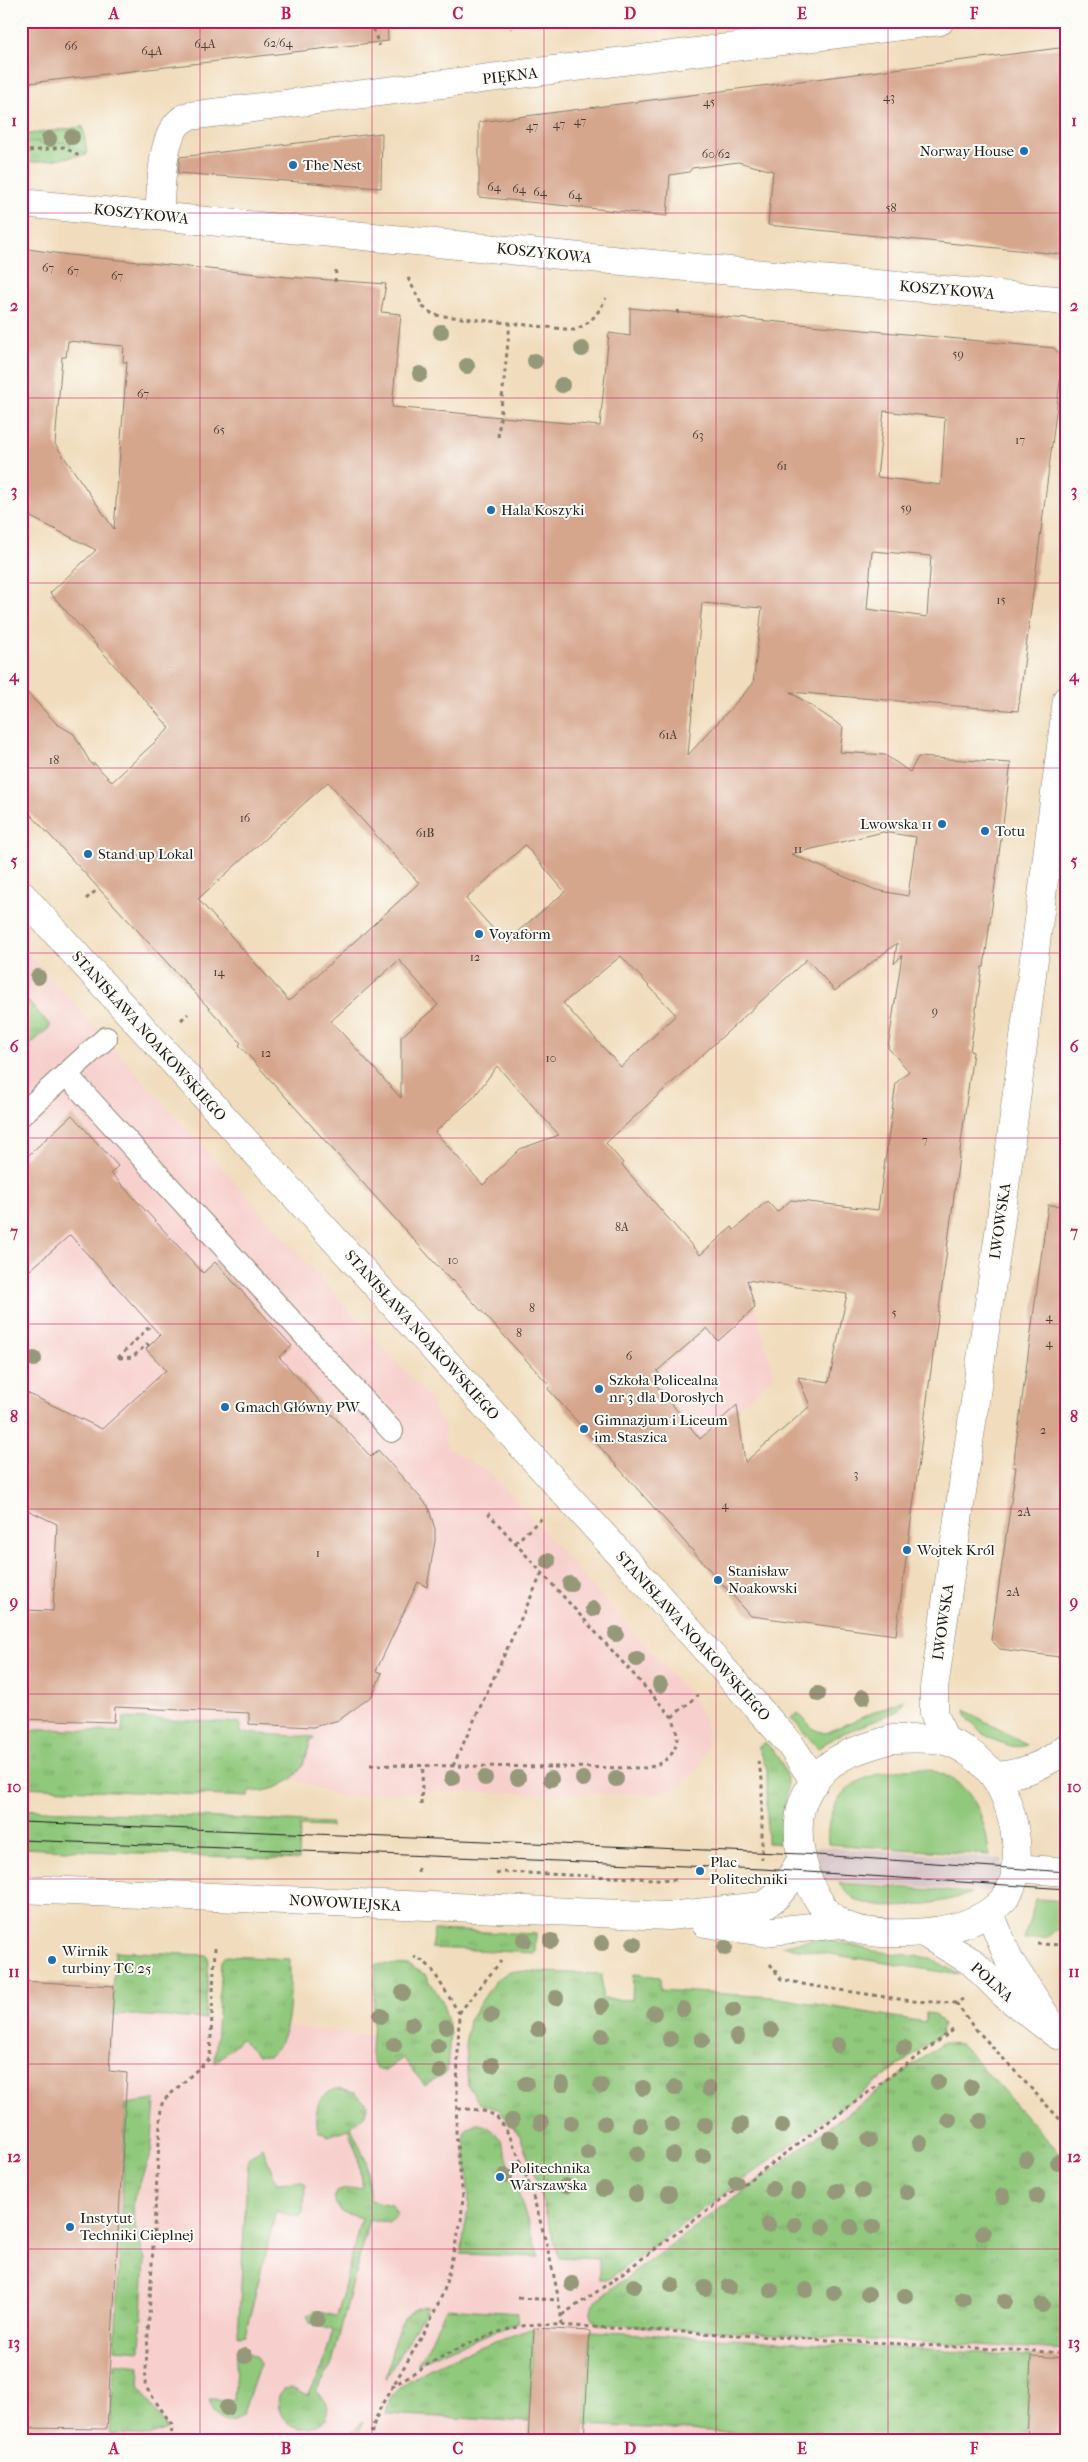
<svg xmlns="http://www.w3.org/2000/svg" width="1088" height="2462" viewBox="0 0 1088 2462" font-family="'IM FELL French Canon',serif">
  <style>
    .built { fill: #f7d0cd }
    .industrial { fill: #d2bec3 }
    .grass { fill: url(#grass-tufts); stroke: #56724c }
    .garden { fill: #90c87c; stroke: #56724c }
    .building { fill: #d5a58c; fill-rule: evenodd }
    .lines { fill: none; stroke-linecap: round; stroke-linejoin: round }
    .service-casing { stroke: #867c6c; stroke-width: 24 }
    .minor-casing { stroke: #867c6c; stroke-width: 29 }
    .tertiary-casing { stroke: #867c6c; stroke-width: 29 }
    .path { stroke: #867c6c; stroke-width: 3; stroke-dasharray: 4 4; stroke-linecap: butt }
    .service { stroke: #fff; stroke-width: 22 }
    .minor { stroke: #fff; stroke-width: 28 }
    .tertiary { stroke: #fff; stroke-width: 28 }
    .tram { stroke: #1c1c1c; stroke-width: 1 }
    .tree { fill: #959979 }
    .grid { fill: none; stroke: #c2185b; stroke-width: 1; stroke-opacity: 0.55 }
    .poi-dot { fill: #1f6fb2; stroke: #fdfcf7; stroke-width: 2 }
    .labels { text-anchor: middle; dominant-baseline: central; stroke-width: 4; stroke-linejoin: round; paint-order: stroke }
    .number-label { font-size: 12px; fill: #4a3e38 }
    .street-label { font-size: 15px; fill: #1c1c1c; stroke: #fdfcf7 }
    .poi-label { font-size: 15px; fill: #1c1c1c; stroke: #fdfcf7; text-anchor: start }
    .neatline { fill: none; stroke: #c2185b; stroke-width: 2 }
    .grid-label { font-size: 16px; text-anchor: middle; font-weight: bold; fill: #c2185b }
  </style>
  <defs>
    <pattern id="grass-tufts" width="24" height="20" patternUnits="userSpaceOnUse" patternTransform="scale(1.25)"><rect width="24" height="20" fill="#90c87c"/><path d="M3 7l-1-3M5 7V3M7 7l1-3M15 17l-1-3M17 17v-4M19 17l1-3" fill="none" stroke="#7cab6b"/></pattern>
  </defs>
  <rect width="100%" height="100%" fill="#fdfcf7"/>
  <filter id="ink" filterUnits="userSpaceOnUse"><feTurbulence type="fractalNoise" baseFrequency=".02" numOctaves="2"/><feDisplacementMap in="SourceGraphic" scale="10" xChannelSelector="R" yChannelSelector="G"/><feConvolveMatrix kernelMatrix="1 2 1 2 8 2 1 2 1" color-interpolation-filters="sRGB"/></filter>
  <filter id="wash" filterUnits="userSpaceOnUse"><feTurbulence type="fractalNoise" baseFrequency=".0096" numOctaves="4" result="noise"/><feDisplacementMap in="SourceGraphic" scale="20" xChannelSelector="R" yChannelSelector="G"/><feGaussianBlur stdDeviation="1.12" result="paint"/><feColorMatrix in="noise" values="0 0 0 0 0 0 0 0 0 0 0 0 0 0 0 0 0 1.4 0 .05"/><feComposite in="paint" operator="in"/></filter>
  <g filter="url(#wash)">
    <rect width="100%" height="100%" fill="#f1ddbd"/>
    <g class="built">
      <path d="M 21,945 L 434,1404 L 431,1407 L 444,1426 L 447,1448 L 492,1474 L 694,1700 L 705,1719 L 708,1743 L 700,1765 L 684,1783 L 673,1789 L 652,1794 L 422,1792 L 376,1792 L 342,1797 L 292,1779 L 265,1792 L 249,1792 L 248,1797 L 21,1787 Z"/>
      <path d="M 732,1227 L 734,1230 L 759,1233 L 752,1296 L 774,1376 L 642,1493 L 548,1389 Z"/>
      <path d="M 21,1981 L 112,2014 L 218,2019 L 449,2044 L 884,2077 L 1067,2272 L 1067,2441 L 21,2441 Z"/>
    </g>
    <path class="industrial" d="M 815,1847 L 825,1847 L 1002,1859 L 1000,1872 L 992,1892 L 822,1880 Z"/>
    <g class="grass">
      <path d="M 83,127 L 87,155 L 34,162 L 21,161 L 21,135 Z"/>
      <path d="M 21,994 L 51,1026 L 21,1053 Z"/>
      <path d="M 123,1718 L 240,1723 L 240,1733 L 314,1737 L 314,1739 L 310,1739 C 307,1775 283,1792 249,1792 L 248,1797 L 21,1787 L 21,1728 L 122,1732 Z"/>
      <path d="M 765,1742 C 804,1783 779,1798 782,1844 L 767,1843 L 767,1769 L 758,1748 Z"/>
      <path d="M 21,1809 L 331,1823 L 331,1827 L 300,1826 L 299,1860 L 21,1848 Z"/>
      <path d="M 434,1930 L 536,1934 L 535,1953 L 431,1948 Z"/>
      <path d="M 115,1951 L 207,1955 L 209,1961 L 205,2019 L 112,2014 Z"/>
      <path d="M 225,1956 L 290,1959 C 289,1990 295,2032 270,2056 L 257,2055 L 241,2039 L 215,2063 L 221,1961 Z"/>
      <path d="M 376,1964 L 409,1965 L 426,1975 L 442,2001 L 447,2018 L 450,2034 L 447,2071 L 425,2086 L 403,2058 L 385,2071 C 375,2071 372,2062 371,2053 Z"/>
      <path d="M 510,1971 L 602,1974 L 602,1999 L 632,2000 L 633,1974 L 660,1977 L 660,1990 L 773,1997 L 925,2022 L 926,2013 L 934,2014 L 943,2025 L 940,2035 L 607,2280 L 599,2280 L 599,2259 L 559,2257 L 533,2170 L 520,2136 L 504,2115 L 498,2109 L 483,2105 L 477,2100 L 468,2085 L 465,2045 L 469,2020 L 495,1981 Z"/>
      <path d="M 943,2043 L 961,2044 L 1067,2161 L 1067,2350 L 597,2324 C 587,2315 588,2307 598,2299 Z"/>
      <path d="M 336,2089 L 355,2092 L 367,2105 L 365,2114 L 351,2127 L 366,2161 L 370,2200 L 392,2205 L 396,2215 L 389,2223 L 369,2219 L 332,2364 L 316,2391 L 328,2406 L 326,2418 C 307,2440 273,2425 279,2395 L 284,2389 L 291,2388 L 308,2396 L 323,2366 L 333,2329 L 310,2323 L 308,2316 L 314,2311 L 337,2316 L 361,2218 L 341,2212 L 334,2203 L 335,2196 L 338,2191 L 362,2187 L 358,2157 L 348,2129 L 327,2136 L 318,2131 C 315,2111 315,2097 336,2089 Z"/>
      <path d="M 155,2100 L 151,2153 L 134,2198 L 133,2210 L 136,2230 L 145,2260 L 140,2351 L 115,2349 L 126,2104 Z"/>
      <path d="M 477,2124 C 490,2125 495,2132 502,2142 L 539,2257 L 461,2254 L 469,2202 L 464,2133 L 468,2128 Z"/>
      <path d="M 428,2306 L 386,2378 C 392,2355 395,2306 428,2306 Z"/>
      <path d="M 446,2308 L 518,2313 L 517,2323 L 454,2347 L 417,2364 L 428,2347 Z"/>
      <path d="M 534,2328 L 529,2422 L 386,2414 C 388,2406 389,2399 394,2393 C 419,2366 498,2340 534,2328 Z"/>
      <path d="M 590,2331 L 1031,2356 L 1027,2441 L 859,2441 L 834,2439 L 834,2437 L 585,2425 Z"/>
      <path d="M 114,2363 L 140,2366 L 139,2387 L 167,2429 L 150,2436 L 110,2434 Z"/>
      <path d="M 363,2421 L 357,2441 L 345,2441 Z"/>
    </g>
    <g class="garden">
      <path d="M 83,127 L 87,155 L 65,142 L 39,144 L 39,141 L 25,143 L 21,147 L 21,135 Z"/>
      <path d="M 905,1699 L 898,1711 L 839,1735 L 818,1748 L 791,1718 L 798,1713 L 815,1730 L 825,1733 Z"/>
      <path d="M 965,1710 L 1027,1745 C 1009,1753 968,1730 965,1710 Z"/>
      <path d="M 920,1768 C 968,1775 985,1809 989,1855 L 828,1844 C 824,1785 870,1770 920,1768 Z"/>
      <path d="M 839,1883 L 972,1893 C 943,1903 889,1914 859,1901 C 850,1897 845,1890 839,1883 Z"/>
      <path d="M 1036,1899 L 1067,1901 L 1063,1924 L 1048,1938 L 1024,1939 Z"/>
      <path d="M 827,1939 L 874,1951 L 931,1958 L 960,1975 L 781,1946 L 808,1940 Z"/>
      <path d="M 262,2147 L 277,2183 L 303,2181 L 305,2185 L 304,2213 L 298,2217 L 276,2211 L 245,2335 L 238,2336 L 248,2159 Z"/>
      <path d="M 237,2347 L 255,2356 L 260,2364 L 242,2416 C 225,2428 214,2417 209,2399 L 234,2400 Z"/>
    </g>
    <g id="blocks">
      <g class="building">
        <path d="M 21,21 L 387,21 L 388,41 L 21,84 Z"/>
        <path d="M 1067,47 L 1067,255 L 768,225 L 773,171 L 738,162 L 692,168 L 689,172 L 670,175 L 667,216 L 479,197 L 479,122 Z"/>
        <path d="M 382,133 L 381,188 L 178,173 L 180,157 Z"/>
        <path d="M 21,248 L 69,255 L 288,277 L 386,284 L 381,312 L 401,314 L 392,407 L 600,426 L 609,333 L 630,336 L 630,308 L 1054,348 L 1063,358 L 1018,711 L 790,692 L 843,727 L 840,752 L 885,755 L 910,772 L 918,757 L 1011,763 L 984,967 L 982,967 L 970,1051 L 973,1052 L 896,1635 L 751,1616 L 548,1389 L 550,1386 L 453,1280 L 451,1281 L 239,1045 L 241,1043 L 21,804 L 21,686 L 57,724 L 74,734 L 91,764 L 95,764 L 112,782 L 170,728 L 50,593 L 96,550 L 21,512 ZM 68,341 L 124,346 L 123,362 L 127,362 L 114,529 L 55,444 L 62,357 L 66,357 ZM 884,411 L 945,418 L 941,485 L 877,477 ZM 872,551 L 931,556 L 927,617 L 867,609 ZM 702,603 L 762,608 L 753,684 L 688,755 ZM 328,782 L 419,883 L 289,1001 L 198,899 ZM 883,832 L 916,837 L 908,896 L 876,890 L 791,854 ZM 525,845 L 565,892 L 505,942 L 466,899 ZM 897,943 L 894,964 L 902,955 L 888,1048 L 909,1071 L 896,1083 L 878,1210 L 791,1200 L 777,1212 L 767,1201 L 734,1230 L 732,1227 L 700,1255 L 622,1165 L 623,1163 L 606,1143 L 807,959 L 835,991 ZM 621,956 L 676,1015 L 621,1067 L 563,1003 ZM 399,960 L 438,1005 L 401,1037 L 401,1098 L 331,1021 ZM 497,1066 L 559,1135 L 520,1149 L 483,1185 L 435,1132 L 474,1097 ZM 747,1280 L 847,1294 L 829,1382 L 798,1377 L 810,1406 L 745,1462 L 737,1405 L 700,1439 L 654,1382 L 661,1376 L 657,1371 L 707,1328 L 718,1341 L 755,1308 Z"/>
        <path d="M 72,1115 L 118,1166 L 111,1173 L 203,1273 L 215,1262 L 292,1346 L 279,1357 L 371,1457 L 378,1450 L 428,1506 L 435,1529 L 435,1541 L 427,1587 L 418,1582 L 376,1671 L 382,1673 L 372,1696 L 339,1720 L 313,1727 L 249,1724 L 249,1713 L 115,1707 L 114,1722 L 21,1719 L 21,1630 L 23,1630 L 23,1610 L 53,1611 L 57,1524 L 21,1507 L 21,1390 L 102,1429 L 166,1370 L 146,1349 L 160,1335 L 70,1235 L 21,1278 L 21,1162 Z"/>
        <path d="M 1048,1205 L 1067,1206 L 1067,1658 L 1000,1649 L 991,1640 L 1016,1467 L 1013,1467 Z"/>
        <path d="M 21,1981 L 114,1986 L 109,2071 L 127,2073 L 107,2429 L 21,2428 Z"/>
        <path d="M 534,2328 L 590,2331 L 584,2441 L 528,2441 Z"/>
        <path d="M 1031,2356 L 1067,2358 L 1067,2441 L 1027,2441 Z"/>
      </g>
    </g>
  </g>
  <g filter="url(#ink)">
    <use href="#blocks" fill-opacity="0" stroke="#867c6c" stroke-width="1"/>
    <g class="lines">
      <g class="service-casing">
        <g id="service">
          <path d="M 66,1074 L 392,1431"/>
          <path d="M 21,1115 L 106,1038"/>
        </g>
      </g>
      <g class="minor-casing">
        <g id="minor">
          <path d="M 159,215 C 162,188 159,126 189,116 L 940,21"/>
          <path d="M 21,894 L 660,1598 L 790,1744 L 815,1782"/>
          <path d="M 945,1741 L 934,1713 L 934,1688 L 1000,1226 L 1067,699"/>
          <path d="M 994,1776 C 1023,1774 1045,1766 1067,1747"/>
        </g>
      </g>
      <g class="tertiary-casing">
        <g id="tertiary">
          <path d="M 21,203 L 653,264 L 1067,301"/>
          <path d="M 892,1739 C 908,1739 929,1737 945,1741 C 963,1746 982,1760 993,1775 C 1014,1803 1029,1872 1003,1900 C 980,1926 942,1932 909,1933 C 886,1934 855,1934 836,1920 C 805,1897 788,1829 806,1795 C 810,1786 819,1775 826,1768 C 844,1752 870,1746 892,1739 Z"/>
          <path d="M 1015,1868 L 1067,1872"/>
          <path d="M 21,1889 L 669,1916 L 762,1906 C 783,1896 791,1877 802,1858"/>
          <path d="M 990,1913 L 1009,1960 L 1047,2018"/>
          <path d="M 705,1923 L 763,1932 L 841,1924"/>
          <path d="M 924,1933 L 972,1962 L 1005,1995 L 1057,2035"/>
        </g>
      </g>
      <g class="path">
        <path d="M 371,21 L 379,46"/>
        <path d="M 508,21 L 511,29"/>
        <path d="M 21,152 L 64,147 L 79,156"/>
        <path d="M 408,278 L 423,307 L 434,315 L 574,330 C 591,323 598,314 606,298"/>
        <path d="M 335,282 L 336,270"/>
        <path d="M 678,314 L 679,306"/>
        <path d="M 498,437 L 510,323"/>
        <path d="M 86,899 L 98,889"/>
        <path d="M 181,1020 L 188,1014"/>
        <path d="M 118,1358 L 151,1325"/>
        <path d="M 119,1358 L 133,1357 L 147,1344 L 149,1346"/>
        <path d="M 515,1543 L 542,1518"/>
        <path d="M 672,1717 L 698,1695"/>
        <path d="M 758,1761 L 762,1779 L 762,1859"/>
        <path d="M 370,1765 L 646,1768 C 674,1762 684,1743 672,1717 L 488,1513"/>
        <path d="M 453,1766 L 542,1573"/>
        <path d="M 421,1805 L 423,1765"/>
        <path d="M 418,1872 L 419,1864"/>
        <path d="M 496,1874 L 504,1872 L 677,1880"/>
        <path d="M 1037,1944 L 1067,1945"/>
        <path d="M 770,1964 L 781,1979 L 807,1985 L 912,2001 L 956,2003 L 963,1999"/>
        <path d="M 956,2003 L 972,2025 L 1067,2127"/>
        <path d="M 459,2013 L 501,1961"/>
        <path d="M 458,2109 C 469,2109 485,2109 495,2116 C 523,2137 562,2293 562,2329"/>
        <path d="M 518,2298 L 559,2300"/>
        <path d="M 562,2315 L 598,2291 L 956,2028"/>
        <path d="M 392,2387 C 430,2361 491,2327 538,2324 L 1067,2353"/>
        <path d="M 171,2441 L 172,2425 L 145,2386 L 161,2107 L 163,2101 L 210,2058 L 215,1948"/>
        <path d="M 370,2441 L 373,2426 L 381,2406 L 427,2328 L 444,2291 L 461,2221 L 463,2197 L 456,2135 L 459,2013 L 433,1971 L 425,1962 L 414,1957"/>
      </g>
      <use href="#service" class="service"/>
      <use href="#minor" class="minor"/>
      <use href="#tertiary" class="tertiary"/>
      <g class="tram">
        <path d="M 21,1822 L 802,1854 L 1067,1872"/>
        <path d="M 21,1840 L 762,1869 L 1067,1889"/>
      </g>
    </g>
    <g class="tree">
      <circle cx="72" cy="137" r="8"/>
      <circle cx="49" cy="139" r="8"/>
      <circle cx="441" cy="332" r="8"/>
      <circle cx="582" cy="349" r="8"/>
      <circle cx="535" cy="361" r="8"/>
      <circle cx="467" cy="366" r="8"/>
      <circle cx="420" cy="374" r="8"/>
      <circle cx="562" cy="385" r="8"/>
      <circle cx="38" cy="977" r="8"/>
      <circle cx="34" cy="1359" r="8"/>
      <circle cx="548" cy="1561" r="8"/>
      <circle cx="570" cy="1584" r="8"/>
      <circle cx="593" cy="1609" r="8"/>
      <circle cx="616" cy="1634" r="8"/>
      <circle cx="637" cy="1659" r="8"/>
      <circle cx="660" cy="1685" r="8"/>
      <circle cx="818" cy="1694" r="8"/>
      <circle cx="863" cy="1697" r="8"/>
      <circle cx="452" cy="1778" r="8"/>
      <circle cx="485" cy="1778" r="8"/>
      <circle cx="518" cy="1778" r="8"/>
      <circle cx="551" cy="1779" r="8"/>
      <circle cx="583" cy="1779" r="8"/>
      <circle cx="616" cy="1779" r="8"/>
      <circle cx="524" cy="1940" r="8"/>
      <circle cx="551" cy="1941" r="8"/>
      <circle cx="602" cy="1943" r="8"/>
      <circle cx="634" cy="1944" r="8"/>
      <circle cx="725" cy="1948" r="8"/>
      <circle cx="403" cy="1993" r="8"/>
      <circle cx="556" cy="1998" r="8"/>
      <circle cx="602" cy="2006" r="8"/>
      <circle cx="683" cy="2009" r="8"/>
      <circle cx="733" cy="2010" r="8"/>
      <circle cx="654" cy="2013" r="8"/>
      <circle cx="491" cy="2015" r="8"/>
      <circle cx="381" cy="2016" r="8"/>
      <circle cx="412" cy="2024" r="8"/>
      <circle cx="446" cy="2027" r="8"/>
      <circle cx="538" cy="2029" r="8"/>
      <circle cx="771" cy="2030" r="8"/>
      <circle cx="602" cy="2036" r="8"/>
      <circle cx="737" cy="2037" r="8"/>
      <circle cx="670" cy="2039" r="8"/>
      <circle cx="702" cy="2040" r="8"/>
      <circle cx="394" cy="2045" r="8"/>
      <circle cx="838" cy="2045" r="8"/>
      <circle cx="438" cy="2046" r="8"/>
      <circle cx="904" cy="2048" r="8"/>
      <circle cx="492" cy="2065" r="8"/>
      <circle cx="440" cy="2071" r="8"/>
      <circle cx="938" cy="2082" r="8"/>
      <circle cx="526" cy="2084" r="8"/>
      <circle cx="562" cy="2084" r="8"/>
      <circle cx="601" cy="2086" r="8"/>
      <circle cx="971" cy="2087" r="8"/>
      <circle cx="643" cy="2088" r="8"/>
      <circle cx="675" cy="2088" r="8"/>
      <circle cx="709" cy="2089" r="8"/>
      <circle cx="949" cy="2120" r="8"/>
      <circle cx="512" cy="2121" r="8"/>
      <circle cx="981" cy="2121" r="8"/>
      <circle cx="541" cy="2123" r="8"/>
      <circle cx="571" cy="2123" r="8"/>
      <circle cx="604" cy="2123" r="8"/>
      <circle cx="640" cy="2125" r="8"/>
      <circle cx="672" cy="2125" r="8"/>
      <circle cx="705" cy="2125" r="8"/>
      <circle cx="741" cy="2125" r="8"/>
      <circle cx="782" cy="2126" r="8"/>
      <circle cx="830" cy="2139" r="8"/>
      <circle cx="869" cy="2140" r="8"/>
      <circle cx="920" cy="2143" r="8"/>
      <circle cx="588" cy="2153" r="8"/>
      <circle cx="637" cy="2154" r="8"/>
      <circle cx="673" cy="2155" r="8"/>
      <circle cx="703" cy="2156" r="8"/>
      <circle cx="1026" cy="2160" r="8"/>
      <circle cx="1058" cy="2162" r="8"/>
      <circle cx="505" cy="2176" r="8"/>
      <circle cx="736" cy="2183" r="8"/>
      <circle cx="566" cy="2186" r="8"/>
      <circle cx="604" cy="2189" r="8"/>
      <circle cx="772" cy="2189" r="8"/>
      <circle cx="798" cy="2191" r="8"/>
      <circle cx="837" cy="2191" r="8"/>
      <circle cx="862" cy="2191" r="8"/>
      <circle cx="907" cy="2192" r="8"/>
      <circle cx="636" cy="2194" r="8"/>
      <circle cx="669" cy="2194" r="8"/>
      <circle cx="1003" cy="2196" r="8"/>
      <circle cx="1037" cy="2196" r="8"/>
      <circle cx="768" cy="2225" r="8"/>
      <circle cx="795" cy="2225" r="8"/>
      <circle cx="823" cy="2227" r="8"/>
      <circle cx="851" cy="2227" r="8"/>
      <circle cx="873" cy="2227" r="8"/>
      <circle cx="983" cy="2233" r="8"/>
      <circle cx="572" cy="2284" r="8"/>
      <circle cx="672" cy="2285" r="8"/>
      <circle cx="634" cy="2286" r="8"/>
      <circle cx="729" cy="2287" r="8"/>
      <circle cx="705" cy="2288" r="8"/>
      <circle cx="771" cy="2290" r="8"/>
      <circle cx="806" cy="2290" r="8"/>
      <circle cx="834" cy="2293" r="8"/>
      <circle cx="868" cy="2294" r="8"/>
      <circle cx="905" cy="2296" r="8"/>
      <circle cx="963" cy="2299" r="8"/>
      <circle cx="1005" cy="2301" r="8"/>
      <circle cx="1042" cy="2305" r="8"/>
      <circle cx="317" cy="2319" r="8"/>
      <circle cx="245" cy="2356" r="8"/>
      <circle cx="227" cy="2408" r="8"/>
    </g>
  </g>
  <path class="grid" d="M 200,21 L 200,2441M 372,21 L 372,2441M 544,21 L 544,2441M 716,21 L 716,2441M 888,21 L 888,2441M 21,213 L 1067,213M 21,398 L 1067,398M 21,583 L 1067,583M 21,768 L 1067,768M 21,953 L 1067,953M 21,1138 L 1067,1138M 21,1324 L 1067,1324M 21,1509 L 1067,1509M 21,1694 L 1067,1694M 21,1879 L 1067,1879M 21,2064 L 1067,2064M 21,2249 L 1067,2249"/>
  <g class="poi-dot">
    <circle cx="1024" cy="151" r="5"/>
    <circle cx="293" cy="165" r="5"/>
    <circle cx="491" cy="510" r="5"/>
    <circle cx="942" cy="824" r="5"/>
    <circle cx="985" cy="831" r="5"/>
    <circle cx="88" cy="854" r="5"/>
    <circle cx="479" cy="934" r="5"/>
    <circle cx="599" cy="1389" r="5"/>
    <circle cx="225" cy="1407" r="5"/>
    <circle cx="584" cy="1429" r="5"/>
    <circle cx="907" cy="1550" r="5"/>
    <circle cx="718" cy="1580" r="5"/>
    <circle cx="700" cy="1871" r="5"/>
    <circle cx="52" cy="1960" r="5"/>
    <circle cx="500" cy="2177" r="5"/>
    <circle cx="70" cy="2227" r="5"/>
  </g>
  <g class="labels">
    <g class="number-label">
      <text x="278" y="43">62/64</text>
      <text x="205" y="44">64A</text>
      <text x="71" y="46">66</text>
      <text x="152" y="51">64A</text>
      <text x="889" y="97">43</text>
      <text x="709" y="102">45</text>
      <text x="580" y="121">47</text>
      <text x="559" y="124">47</text>
      <text x="532" y="126">47</text>
      <text x="716" y="154">60/62</text>
      <text x="494" y="187">64</text>
      <text x="519" y="189">64</text>
      <text x="540" y="192">64</text>
      <text x="575" y="195">64</text>
      <text x="891" y="208">58</text>
      <text x="48" y="268">67</text>
      <text x="73" y="271">67</text>
      <text x="117" y="276">67</text>
      <text x="958" y="354">59</text>
      <text x="143" y="394">67</text>
      <text x="219" y="430">65</text>
      <text x="698" y="435">63</text>
      <text x="1020" y="440">17</text>
      <text x="782" y="466">61</text>
      <text x="906" y="508">59</text>
      <text x="1001" y="600">15</text>
      <text x="668" y="735">61A</text>
      <text x="54" y="760">18</text>
      <text x="245" y="818">16</text>
      <text x="425" y="833">61B</text>
      <text x="798" y="849">11</text>
      <text x="475" y="957">12</text>
      <text x="219" y="972">14</text>
      <text x="935" y="1011">9</text>
      <text x="266" y="1053">12</text>
      <text x="551" y="1058">10</text>
      <text x="925" y="1140">7</text>
      <text x="622" y="1227">8A</text>
      <text x="453" y="1260">10</text>
      <text x="532" y="1308">8</text>
      <text x="894" y="1313">5</text>
      <text x="1049" y="1317">4</text>
      <text x="519" y="1333">8</text>
      <text x="1049" y="1343">4</text>
      <text x="629" y="1356">6</text>
      <text x="1043" y="1430">2</text>
      <text x="856" y="1474">3</text>
      <text x="725" y="1505">4</text>
      <text x="1024" y="1512">2A</text>
      <text x="318" y="1553">1</text>
      <text x="1013" y="1592">2A</text>
    </g>
    <g class="street-label">
      <text transform="translate(510 76) rotate(-7)">PIĘKNA</text>
      <text transform="translate(141 214) rotate(6)">KOSZYKOWA</text>
      <text transform="translate(544 253) rotate(6)">KOSZYKOWA</text>
      <text transform="translate(947 290) rotate(5)">KOSZYKOWA</text>
      <text transform="translate(149 1036) rotate(48)">STANISŁAWA NOAKOWSKIEGO</text>
      <text transform="translate(1000 1221) rotate(-82)">LWOWSKA</text>
      <text transform="translate(422 1335) rotate(48)">STANISŁAWA NOAKOWSKIEGO</text>
      <text transform="translate(943 1622) rotate(-82)">LWOWSKA</text>
      <text transform="translate(693 1636) rotate(48)">STANISŁAWA NOAKOWSKIEGO</text>
      <text transform="translate(345 1903) rotate(3)">NOWOWIEJSKA</text>
      <text transform="translate(992 1982) rotate(42)">POLNA</text>
    </g>
    <g class="poi-label">
      <text x="1014" y="151" text-anchor="end">Norway House</text>
      <text x="303" y="165">The Nest</text>
      <text x="501" y="510">Hala Koszyki</text>
      <text x="932" y="824" text-anchor="end">Lwowska 11</text>
      <text x="995" y="831">Totu</text>
      <text x="98" y="854">Stand up Lokal</text>
      <text x="489" y="934">Voyaform</text>
      <text x="609" y="1380">Szkoła Policealna<tspan x="609" dy="17">nr 3 dla Dorosłych</tspan></text>
      <text x="235" y="1407">Gmach Główny PW</text>
      <text x="594" y="1420">Gimnazjum i Liceum<tspan x="594" dy="17">im. Staszica</tspan></text>
      <text x="917" y="1550">Wojtek Król</text>
      <text x="728" y="1571">Stanisław<tspan x="728" dy="17">Noakowski</tspan></text>
      <text x="710" y="1862">Plac<tspan x="710" dy="17">Politechniki</tspan></text>
      <text x="62" y="1951">Wirnik<tspan x="62" dy="17">turbiny TC 25</tspan></text>
      <text x="510" y="2168">Politechnika<tspan x="510" dy="17">Warszawska</tspan></text>
      <text x="80" y="2218">Instytut<tspan x="80" dy="17">Techniki Cieplnej</tspan></text>
    </g>
  </g>
  <rect width="1088" height="2462" fill="none" stroke="#fdfcf7" stroke-width="55"/>
  <rect x="28" y="28" width="1032" height="2406" class="neatline"/>
  <g class="grid-label">
    <text x="114" y="19">A</text>
    <text x="286" y="19">B</text>
    <text x="458" y="19">C</text>
    <text x="630" y="19">D</text>
    <text x="802" y="19">E</text>
    <text x="974" y="19">F</text>
    <text x="14" y="126">1</text>
    <text x="1074" y="126">1</text>
    <text x="14" y="311">2</text>
    <text x="1074" y="311">2</text>
    <text x="14" y="496">3</text>
    <text x="1074" y="496">3</text>
    <text x="14" y="681">4</text>
    <text x="1074" y="681">4</text>
    <text x="14" y="866">5</text>
    <text x="1074" y="866">5</text>
    <text x="14" y="1052">6</text>
    <text x="1074" y="1052">6</text>
    <text x="14" y="1237">7</text>
    <text x="1074" y="1237">7</text>
    <text x="14" y="1422">8</text>
    <text x="1074" y="1422">8</text>
    <text x="14" y="1607">9</text>
    <text x="1074" y="1607">9</text>
    <text x="14" y="1792">10</text>
    <text x="1074" y="1792">10</text>
    <text x="14" y="1977">11</text>
    <text x="1074" y="1977">11</text>
    <text x="14" y="2162">12</text>
    <text x="1074" y="2162">12</text>
    <text x="14" y="2348">13</text>
    <text x="1074" y="2348">13</text>
    <text x="114" y="2454">A</text>
    <text x="286" y="2454">B</text>
    <text x="458" y="2454">C</text>
    <text x="630" y="2454">D</text>
    <text x="802" y="2454">E</text>
    <text x="974" y="2454">F</text>
  </g>
</svg>
